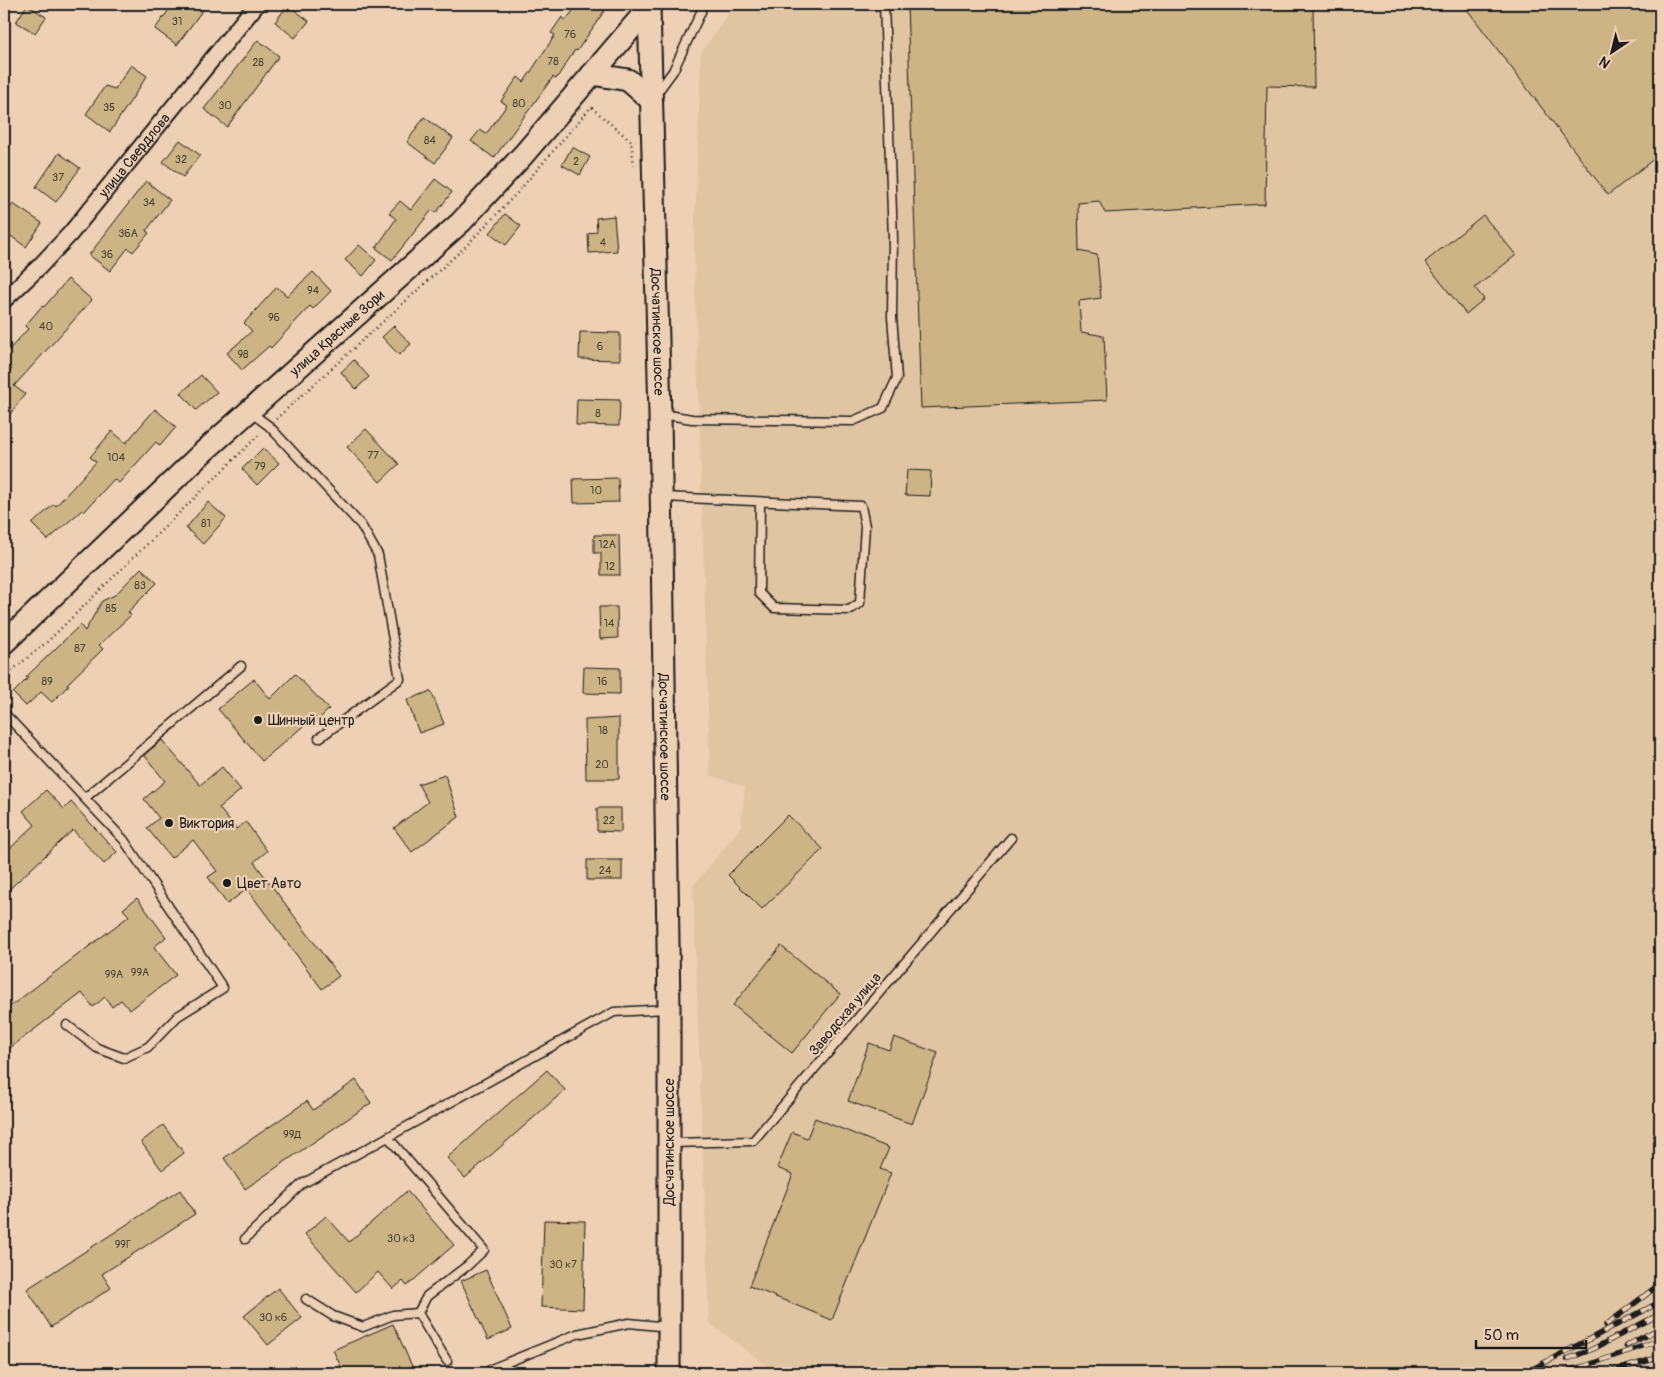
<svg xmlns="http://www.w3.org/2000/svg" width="1664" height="1377" viewBox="0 0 1664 1377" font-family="Pangolin,sans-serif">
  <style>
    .built { fill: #e0c5a3 }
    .building { fill: #cdb484; stroke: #1c1c1c }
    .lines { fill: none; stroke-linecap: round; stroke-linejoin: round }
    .lane-casing { stroke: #1c1c1c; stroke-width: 11 }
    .street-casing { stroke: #1c1c1c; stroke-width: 19 }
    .secondary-casing { stroke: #1c1c1c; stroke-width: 25 }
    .path { stroke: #1c1c1c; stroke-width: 2.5; stroke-dasharray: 1 4; stroke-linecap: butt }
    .lane { stroke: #eed0b4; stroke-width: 8 }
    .street { stroke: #eed0b4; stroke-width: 15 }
    .secondary { stroke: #eed0b4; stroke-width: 21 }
    .rail-casing { stroke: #1c1c1c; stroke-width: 5.5 }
    .rail { stroke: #eed0b4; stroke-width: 4; stroke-dasharray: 11; stroke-linecap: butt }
    .poi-dot { fill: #1c1c1c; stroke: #eed0b4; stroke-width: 2 }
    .labels { text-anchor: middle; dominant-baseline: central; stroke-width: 4.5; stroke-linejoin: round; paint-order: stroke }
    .number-label { font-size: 11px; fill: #484236 }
    .street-label { font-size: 14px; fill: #1c1c1c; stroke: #eed0b4 }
    .poi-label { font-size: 14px; fill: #1c1c1c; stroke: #eed0b4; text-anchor: start }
  </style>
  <rect width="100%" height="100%" fill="#eed0b4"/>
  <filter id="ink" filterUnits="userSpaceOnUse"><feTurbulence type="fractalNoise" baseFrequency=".02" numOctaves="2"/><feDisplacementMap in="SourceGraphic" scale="10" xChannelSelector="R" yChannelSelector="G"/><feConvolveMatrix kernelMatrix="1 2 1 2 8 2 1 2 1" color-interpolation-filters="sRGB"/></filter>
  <g filter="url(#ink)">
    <path class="built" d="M 735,4 L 1660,4 L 1660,1373 L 777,1373 L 709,1323 L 693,886 L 741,827 L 745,787 L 710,775 L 694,250 L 701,53 Z"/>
    <g class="building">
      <path d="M 173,4 L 207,4 L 177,45 L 155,29 Z"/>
      <path d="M 578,4 L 597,4 L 605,10 L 577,51 L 575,50 L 556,79 L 553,77 L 494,158 L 471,141 L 480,130 L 486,134 L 507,105 L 501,101 L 518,77 L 524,82 L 555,35 L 551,33 L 562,17 L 566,20 Z"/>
      <path d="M 907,4 L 1313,4 L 1314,87 L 1267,86 L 1265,204 L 1105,213 L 1099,201 L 1078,203 L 1079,251 L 1097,255 L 1101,298 L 1079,301 L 1081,332 L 1104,336 L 1107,400 L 921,408 Z"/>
      <path d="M 1463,4 L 1660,4 L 1660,154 L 1608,195 Z"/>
      <path d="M 27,5 L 46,17 L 35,33 L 16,22 Z"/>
      <path d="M 288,5 L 309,21 L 295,38 L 275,22 Z"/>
      <path d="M 258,40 L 279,56 L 227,127 L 204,109 Z"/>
      <path d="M 131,65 L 147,76 L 110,132 L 86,114 L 105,86 L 115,89 Z"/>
      <path d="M 424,117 L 453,138 L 435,163 L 407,142 Z"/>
      <path d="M 180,140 L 200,155 L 183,177 L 163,162 Z"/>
      <path d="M 572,147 L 590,157 L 580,175 L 562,165 Z"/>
      <path d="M 59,153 L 80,168 L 56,202 L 36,187 Z"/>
      <path d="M 435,179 L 452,192 L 436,213 L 432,210 L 392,260 L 376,248 L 396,219 L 389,213 L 400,201 L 411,210 Z"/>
      <path d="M 146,181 L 170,200 L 146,231 L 149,233 L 133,252 L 128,248 L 110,271 L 89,255 Z"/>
      <path d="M 13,204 L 42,223 L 26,247 L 4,231 L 4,217 Z"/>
      <path d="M 505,214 L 521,226 L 506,245 L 490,233 Z"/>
      <path d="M 1483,215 L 1516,255 L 1475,288 L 1484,299 L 1466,314 L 1425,262 Z"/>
      <path d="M 614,216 L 617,251 L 589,253 L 588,234 L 597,231 L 596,218 Z"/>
      <path d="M 359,245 L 376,260 L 363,276 L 345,260 Z"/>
      <path d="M 313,272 L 331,291 L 313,309 L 310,306 L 271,348 L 269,346 L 242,370 L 227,353 L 252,331 L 244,323 L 277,287 L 287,296 Z"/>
      <path d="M 68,279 L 92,300 L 14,386 L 25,394 L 4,422 L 4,378 L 12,369 L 4,362 L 4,355 L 28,329 L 25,326 L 42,306 L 44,307 Z"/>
      <path d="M 394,326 L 411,344 L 399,355 L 382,337 Z"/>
      <path d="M 580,332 L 620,333 L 620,360 L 579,359 Z"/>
      <path d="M 354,360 L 369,377 L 356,389 L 341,372 Z"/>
      <path d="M 201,375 L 217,392 L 196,410 L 181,393 Z"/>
      <path d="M 577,399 L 620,400 L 619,426 L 576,425 Z"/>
      <path d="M 155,409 L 176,427 L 160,446 L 156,442 L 119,483 L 114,479 L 84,512 L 82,510 L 48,540 L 32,524 L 54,504 L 56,506 L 96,462 L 90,457 L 112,431 L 126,443 Z"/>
      <path d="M 366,429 L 399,464 L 380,482 L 347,447 Z"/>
      <path d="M 263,448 L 279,463 L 257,485 L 242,469 Z"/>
      <path d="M 907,470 L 931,471 L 930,496 L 905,495 Z"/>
      <path d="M 618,478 L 619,502 L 574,503 L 573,479 Z"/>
      <path d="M 208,502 L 226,518 L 203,544 L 186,528 Z"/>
      <path d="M 594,535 L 619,535 L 620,575 L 601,575 L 601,553 L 594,553 Z"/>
      <path d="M 141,568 L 157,583 L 128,612 L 131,615 L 99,645 L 103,649 L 67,684 L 69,685 L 52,702 L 41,692 L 26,706 L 13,693 L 28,678 L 26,677 L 80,625 L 85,631 L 102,601 L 115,595 Z"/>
      <path d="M 599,607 L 617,607 L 618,638 L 600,639 Z"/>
      <path d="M 584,667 L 620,668 L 620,694 L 583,693 Z"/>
      <path d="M 295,674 L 329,709 L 312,726 L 308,722 L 262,761 L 218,709 L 254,679 L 270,699 Z"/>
      <path d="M 431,691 L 444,724 L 419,733 L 407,700 Z"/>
      <path d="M 619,718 L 619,779 L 586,779 L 585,720 Z"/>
      <path d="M 162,740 L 200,785 L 222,767 L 241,790 L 219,808 L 236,829 L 246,822 L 267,851 L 254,862 L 339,976 L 322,989 L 247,889 L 227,904 L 208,877 L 217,871 L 193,840 L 171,858 L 147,828 L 159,818 L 144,799 L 165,781 L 144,755 Z"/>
      <path d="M 445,775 L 459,817 L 412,852 L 394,828 L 428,802 L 418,784 Z"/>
      <path d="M 46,790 L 64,809 L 71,802 L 117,852 L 104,864 L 73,830 L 4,894 L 4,854 L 35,825 L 23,811 Z"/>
      <path d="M 597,808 L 621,808 L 621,832 L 597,831 Z"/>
      <path d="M 788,815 L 823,849 L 762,909 L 728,875 Z"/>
      <rect x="587" y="860" width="35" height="20"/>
      <path d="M 137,898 L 166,937 L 154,947 L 176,975 L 130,1010 L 121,1000 L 112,1007 L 105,997 L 93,1007 L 82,993 L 10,1048 L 4,1040 L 4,1011 L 129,916 L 123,909 Z"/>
      <path d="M 781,946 L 840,994 L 792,1053 L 733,1005 Z"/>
      <path d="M 894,1037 L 938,1053 L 912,1124 L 848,1101 L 869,1043 L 889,1050 Z"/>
      <path d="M 547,1070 L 565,1090 L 465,1178 L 447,1158 Z"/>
      <path d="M 356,1080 L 371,1103 L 245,1189 L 224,1158 L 307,1101 L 313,1110 Z"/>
      <path d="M 815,1118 L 889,1148 L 880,1169 L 891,1173 L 832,1320 L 749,1286 L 793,1174 L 777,1168 L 792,1132 L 807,1138 Z"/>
      <path d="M 163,1125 L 184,1153 L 162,1170 L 141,1142 Z"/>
      <path d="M 180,1190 L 195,1214 L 102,1274 L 111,1288 L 51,1327 L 27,1289 Z"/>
      <path d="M 407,1191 L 454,1245 L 407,1286 L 403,1281 L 393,1289 L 378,1272 L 356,1292 L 305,1234 L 326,1216 L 349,1242 Z"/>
      <path d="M 544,1220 L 585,1221 L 583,1309 L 541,1307 Z"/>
      <path d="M 486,1270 L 512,1329 L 488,1340 L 461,1281 Z"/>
      <path d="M 278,1288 L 302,1318 L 268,1345 L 244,1316 Z"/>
      <path d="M 393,1324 L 415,1373 L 344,1373 L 333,1350 Z"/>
    </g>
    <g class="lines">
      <g class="lane-casing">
        <g id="lane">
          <path d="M 657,93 L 673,71 L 701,12 L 702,4"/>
          <path d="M 250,412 L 269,426 L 361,525 L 378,555 L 400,679 L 319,738"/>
          <path d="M 662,414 L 692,419 L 853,421 L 883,408 L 897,378 L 892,317 L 893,238 L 884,4"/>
          <path d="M 663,497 L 861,506 L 865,526 L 860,603 L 849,610 L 774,608 L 759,593 L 760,503"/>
          <path d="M 4,713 L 124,840 L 223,988 L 178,1016 L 148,1047 L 124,1058 L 97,1048 L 67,1025"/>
          <path d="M 85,798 L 241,666"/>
          <path d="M 671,1143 L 753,1141 L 1011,838"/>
          <path d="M 245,1239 L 302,1184 L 388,1137"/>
          <path d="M 306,1299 L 333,1316 L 363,1327 L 393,1315 L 418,1313"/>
          <path d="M 447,1361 L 418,1313 L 427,1296 L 467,1266 L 484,1250 L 388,1137 L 614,1012 L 667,1009"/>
          <path d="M 491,1369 L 577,1334 L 629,1323 L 668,1327"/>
        </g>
      </g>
      <g class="street-casing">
        <g id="street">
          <path id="s1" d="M 4,300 L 39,267 L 70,234 L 257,4"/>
        </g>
      </g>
      <g class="secondary-casing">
        <g id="secondary">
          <path id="s2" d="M 649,7 L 660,414 L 669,1009 L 669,1373"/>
          <path d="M 592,74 L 628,80 L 651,100"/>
          <path id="s3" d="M 4,643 L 201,454 L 461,222 L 524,154 L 652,4"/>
        </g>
      </g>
      <g class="path">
        <path d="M 276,419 L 465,247 L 517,193 L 591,107 L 631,141 L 634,166"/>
        <path d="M 4,677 L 47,642 L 261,433"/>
      </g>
      <use href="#lane" class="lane"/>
      <use href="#street" class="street"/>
      <use href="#secondary" class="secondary"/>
      <g class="rail-casing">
        <g id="rail">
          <path d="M 1606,1325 L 1660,1284"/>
          <path d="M 1626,1346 L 1660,1328"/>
          <path d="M 1567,1359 L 1593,1349 L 1660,1314"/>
          <path d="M 1525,1373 L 1660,1302"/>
          <path d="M 1559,1373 L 1585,1366 L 1660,1340"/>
          <path d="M 1607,1373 L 1660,1357"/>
        </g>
      </g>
      <use href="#rail" class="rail"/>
    </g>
  </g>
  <g class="poi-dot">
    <circle cx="258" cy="720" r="5"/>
    <circle cx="169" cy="823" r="5"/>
    <circle cx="227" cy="883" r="5"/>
  </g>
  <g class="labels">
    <g class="number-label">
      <text x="177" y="21">31</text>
      <text x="570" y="34">76</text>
      <text x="553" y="61">78</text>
      <text x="258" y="62">28</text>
      <text x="519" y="103">80</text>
      <text x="225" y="105">30</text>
      <text x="109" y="107">35</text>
      <text x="430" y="140">84</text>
      <text x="181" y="159">32</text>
      <text x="576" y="161">2</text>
      <text x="58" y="177">37</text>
      <text x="149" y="202">34</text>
      <text x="128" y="233">36А</text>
      <text x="603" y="242">4</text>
      <text x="107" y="254">36</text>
      <text x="313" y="290">94</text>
      <text x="274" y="317">96</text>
      <text x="46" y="326">40</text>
      <text x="600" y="346">6</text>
      <text x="243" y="354">98</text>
      <text x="598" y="413">8</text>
      <text x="373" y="455">77</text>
      <text x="116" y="457">104</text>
      <text x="260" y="466">79</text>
      <text x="596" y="490">10</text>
      <text x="206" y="523">81</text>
      <text x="607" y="544">12А</text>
      <text x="610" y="566">12</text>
      <text x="140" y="585">83</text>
      <text x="111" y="608">85</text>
      <text x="609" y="623">14</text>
      <text x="80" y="648">87</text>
      <text x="47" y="681">89</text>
      <text x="602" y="681">16</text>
      <text x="603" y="730">18</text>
      <text x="602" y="764">20</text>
      <text x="609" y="820">22</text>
      <text x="605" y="870">24</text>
      <text x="140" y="972">99А</text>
      <text x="114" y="974">99А</text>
      <text x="292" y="1134">99Д</text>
      <text x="401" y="1238">30 к3</text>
      <text x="123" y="1244">99Г</text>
      <text x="563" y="1264">30 к7</text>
      <text x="273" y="1317">30 к6</text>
    </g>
    <g class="street-label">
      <text stroke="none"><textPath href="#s1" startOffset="195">улица Свердлова</textPath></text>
      <text stroke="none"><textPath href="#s2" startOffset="325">Досчатинское шоссе</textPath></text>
      <text stroke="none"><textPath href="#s3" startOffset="455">улица Красные Зори</textPath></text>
      <text stroke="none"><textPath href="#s2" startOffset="730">Досчатинское шоссе</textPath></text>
      <text transform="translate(845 1014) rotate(-50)">Заводская улица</text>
      <text transform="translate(669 1142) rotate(-90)">Досчатинское шоссе</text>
    </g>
    <g class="poi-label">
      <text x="268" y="720">Шинный центр</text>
      <text x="179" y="823">Виктория</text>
      <text x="237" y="883">Цвет Авто</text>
    </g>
  </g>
  <rect width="1664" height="1377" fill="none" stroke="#eed0b4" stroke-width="20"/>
  <rect x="10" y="10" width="1644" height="1357" fill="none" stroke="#1c1c1c" stroke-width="2" filter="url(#ink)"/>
  <g transform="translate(1612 52) rotate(215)" stroke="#eed0b4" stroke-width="4" paint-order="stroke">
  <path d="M0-4L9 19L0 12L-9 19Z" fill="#1c1c1c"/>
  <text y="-8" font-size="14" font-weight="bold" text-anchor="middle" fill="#1c1c1c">N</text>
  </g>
  <path d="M1476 1340v8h110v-8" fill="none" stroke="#1c1c1c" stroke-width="2.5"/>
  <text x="1484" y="1340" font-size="15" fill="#1c1c1c" stroke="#eed0b4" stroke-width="4" paint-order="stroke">50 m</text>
</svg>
